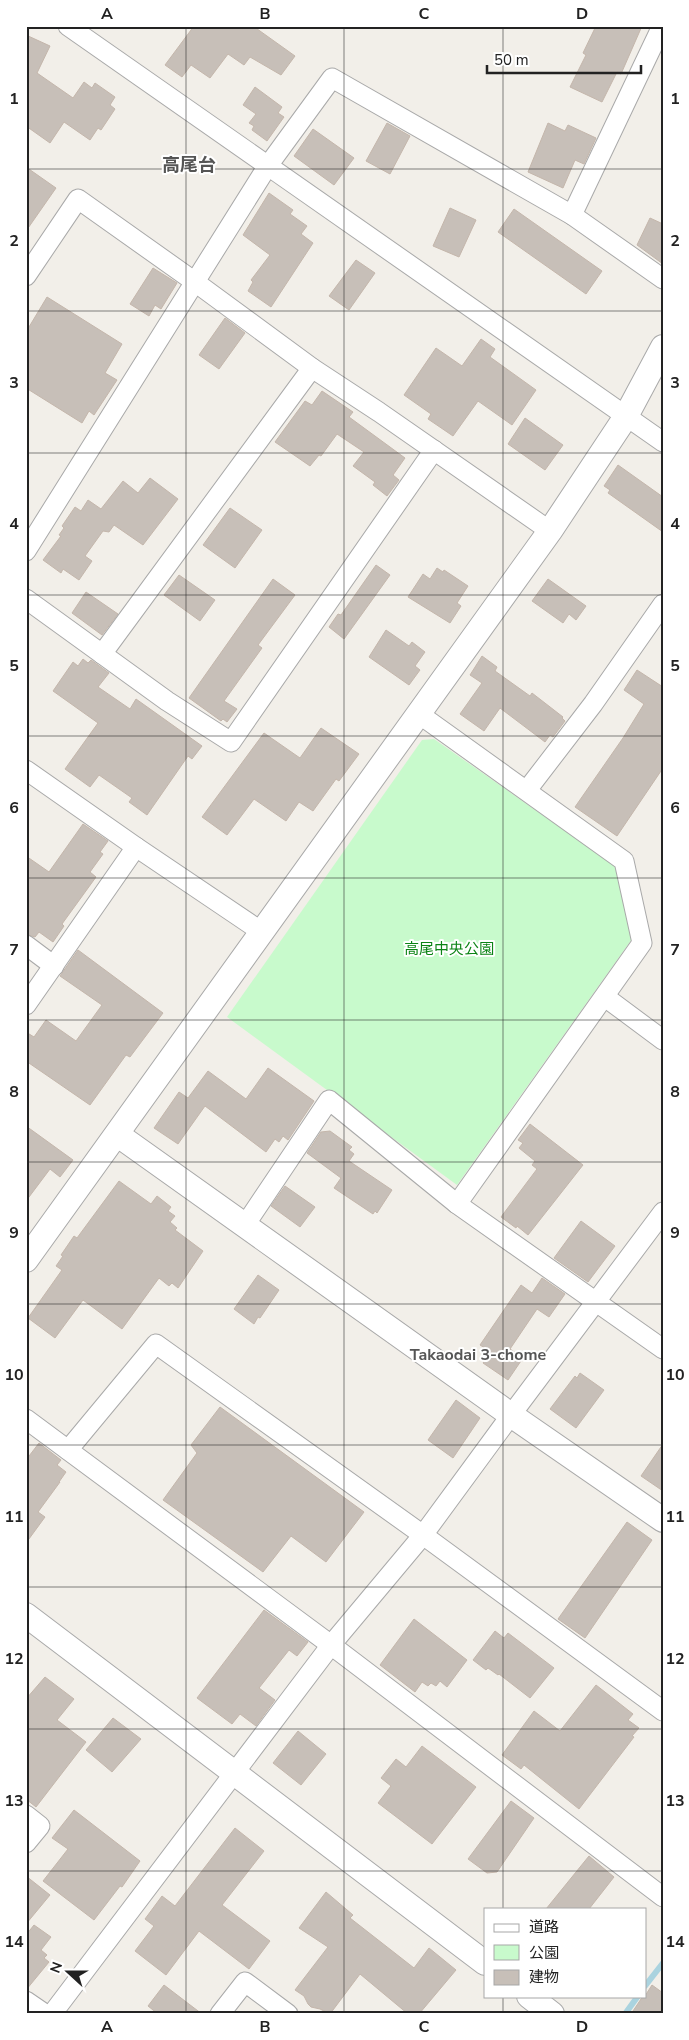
<svg xmlns="http://www.w3.org/2000/svg" width="689" height="2040" viewBox="0 0 689 2040" font-family="'Nunito Sans','Noto Sans JP',sans-serif">
  <style>
    .park { fill: #c8facc }
    .lines { fill: none; stroke-linecap: round; stroke-linejoin: round }
    .stream { stroke: #aad3df; stroke-width: 6 }
    .building { fill: #c7bfb8; stroke: #c4b6ab }
    .minor-casing { stroke: #a9a9a9; stroke-width: 21 }
    .tertiary-casing { stroke: #a9a9a9; stroke-width: 26 }
    .minor { stroke: #fff; stroke-width: 19 }
    .tertiary { stroke: #fff; stroke-width: 24 }
    .grid { fill: none; stroke: #222; stroke-width: 1; stroke-opacity: 0.55 }
    .labels { text-anchor: middle; dominant-baseline: central; stroke-width: 4; stroke-linejoin: round; paint-order: stroke }
    .park-label { font-size: 15px; fill: #0c8416; stroke: #fff }
    .neighbourhood-label { font-size: 16px; font-weight: bold; fill: #555; stroke: #fff }
    .quarter-label { font-size: 18px; font-weight: bold; fill: #555; stroke: #fff }
    .neatline { fill: none; stroke: #222; stroke-width: 2 }
    .grid-label { font-size: 16px; text-anchor: middle; font-weight: bold; fill: #222 }
  </style>
  <rect width="100%" height="100%" fill="#f2efe9"/>
  <path class="park" d="M 434,739 L 618,868 L 632,939 L 457,1185 L 227,1017 L 422,740 Z"/>
  <g class="lines">
    <g class="stream">
      <path d="M 645,1986 L 663,1963"/>
      <path d="M 625,2014 L 638,1996"/>
    </g>
  </g>
  <g class="building">
    <path d="M 194,26 L 253,26 L 295,56 L 281,75 L 250,57 L 244,65 L 228,54 L 210,78 L 191,65 L 182,77 L 165,65 Z"/>
    <path d="M 596,26 L 642,26 L 621,74 L 617,72 L 602,102 L 570,87 L 586,55 L 583,53 Z"/>
    <path d="M 26,35 L 50,46 L 37,73 L 73,98 L 84,82 L 92,88 L 95,83 L 115,97 L 110,105 L 115,109 L 101,130 L 98,128 L 90,140 L 64,122 L 50,143 L 26,126 Z"/>
    <path d="M 255,87 L 282,107 L 278,113 L 284,117 L 267,141 L 252,130 L 254,126 L 249,123 L 256,114 L 243,105 Z"/>
    <path d="M 387,123 L 410,136 L 390,174 L 366,161 Z"/>
    <path d="M 548,123 L 565,131 L 568,125 L 596,138 L 584,164 L 575,160 L 563,188 L 528,172 Z"/>
    <path d="M 313,129 L 354,158 L 334,185 L 294,156 Z"/>
    <path d="M 26,167 L 56,188 L 26,231 Z"/>
    <path d="M 269,193 L 293,210 L 290,214 L 307,226 L 301,234 L 313,243 L 271,307 L 248,291 L 253,282 L 251,280 L 270,255 L 243,235 Z"/>
    <path d="M 450,208 L 476,220 L 459,257 L 433,246 Z"/>
    <path d="M 514,209 L 602,271 L 586,294 L 498,232 Z"/>
    <path d="M 650,218 L 663,224 L 663,264 L 637,245 Z"/>
    <path d="M 356,260 L 375,273 L 349,310 L 329,296 Z"/>
    <path d="M 153,268 L 177,283 L 161,309 L 155,305 L 149,316 L 130,304 Z"/>
    <path d="M 47,297 L 122,344 L 105,373 L 117,380 L 94,415 L 89,411 L 82,423 L 26,388 L 26,332 Z"/>
    <path d="M 225,318 L 245,333 L 219,369 L 199,355 Z"/>
    <path d="M 481,339 L 495,349 L 490,357 L 536,390 L 512,425 L 478,401 L 453,436 L 428,419 L 431,414 L 404,395 L 436,348 L 462,366 Z"/>
    <path d="M 322,391 L 353,412 L 349,417 L 405,458 L 393,475 L 399,480 L 387,496 L 373,485 L 375,482 L 353,466 L 364,452 L 337,434 L 321,456 L 319,455 L 310,466 L 275,442 L 305,401 L 312,405 Z"/>
    <path d="M 525,418 L 563,445 L 545,470 L 508,444 Z"/>
    <path d="M 618,465 L 663,497 L 663,532 L 608,493 L 610,490 L 604,486 Z"/>
    <path d="M 150,478 L 178,499 L 143,545 L 114,525 L 109,532 L 103,531 L 85,556 L 92,561 L 79,580 L 63,569 L 61,573 L 43,560 L 61,536 L 59,535 L 64,528 L 62,526 L 75,507 L 81,511 L 88,500 L 101,509 L 123,481 L 138,493 Z"/>
    <path d="M 230,508 L 262,530 L 235,568 L 203,545 Z"/>
    <path d="M 376,565 L 390,575 L 344,639 L 329,627 L 338,614 L 341,615 Z"/>
    <path d="M 437,568 L 443,572 L 444,570 L 468,586 L 457,603 L 461,606 L 450,623 L 408,597 L 423,574 L 430,579 Z"/>
    <path d="M 179,575 L 215,600 L 200,621 L 164,595 Z"/>
    <path d="M 273,579 L 295,595 L 258,645 L 262,648 L 224,701 L 237,709 L 227,722 L 223,719 L 221,721 L 189,698 Z"/>
    <path d="M 548,579 L 586,606 L 576,620 L 569,614 L 563,623 L 532,601 Z"/>
    <path d="M 86,592 L 118,614 L 102,635 L 72,613 Z"/>
    <path d="M 386,630 L 409,646 L 412,642 L 425,652 L 415,666 L 420,670 L 409,685 L 369,657 Z"/>
    <path d="M 482,656 L 497,667 L 495,671 L 530,696 L 532,693 L 563,717 L 562,718 L 565,721 L 553,737 L 550,735 L 545,742 L 500,708 L 484,731 L 460,714 L 482,683 L 470,675 Z"/>
    <path d="M 83,659 L 88,663 L 91,660 L 109,673 L 98,687 L 130,709 L 136,699 L 202,746 L 192,759 L 188,756 L 147,815 L 129,802 L 132,798 L 99,775 L 90,787 L 65,769 L 98,723 L 53,691 L 73,662 L 78,666 Z"/>
    <path d="M 637,670 L 663,687 L 663,768 L 617,836 L 575,807 L 623,738 L 644,704 L 624,690 Z"/>
    <path d="M 321,728 L 359,754 L 339,781 L 336,779 L 313,811 L 299,802 L 286,821 L 254,799 L 227,835 L 202,817 L 264,733 L 300,758 Z"/>
    <path d="M 83,824 L 108,841 L 100,852 L 103,854 L 90,872 L 96,877 L 62,924 L 64,926 L 53,942 L 39,932 L 35,937 L 26,934 L 26,856 L 49,872 Z"/>
    <path d="M 78,950 L 163,1013 L 130,1057 L 126,1055 L 90,1105 L 26,1061 L 26,1032 L 34,1037 L 46,1020 L 76,1041 L 102,1005 L 60,976 Z"/>
    <path d="M 268,1068 L 314,1101 L 288,1140 L 283,1136 L 279,1142 L 275,1139 L 266,1152 L 205,1106 L 178,1144 L 154,1128 L 179,1092 L 188,1098 L 208,1071 L 246,1099 Z"/>
    <path d="M 530,1124 L 583,1165 L 528,1235 L 517,1226 L 516,1228 L 501,1217 L 537,1169 L 532,1165 L 535,1161 L 519,1148 L 523,1143 L 518,1140 Z"/>
    <path d="M 26,1126 L 73,1160 L 60,1177 L 50,1169 L 26,1201 Z"/>
    <path d="M 330,1131 L 352,1147 L 349,1150 L 354,1154 L 349,1161 L 392,1190 L 377,1213 L 375,1211 L 373,1214 L 334,1188 L 341,1178 L 307,1153 L 321,1132 Z"/>
    <path d="M 119,1181 L 151,1204 L 157,1196 L 171,1207 L 168,1211 L 175,1216 L 170,1222 L 177,1228 L 175,1230 L 203,1251 L 178,1288 L 172,1283 L 169,1286 L 159,1278 L 122,1329 L 83,1300 L 55,1338 L 28,1318 L 62,1270 L 56,1266 L 63,1256 L 61,1255 L 74,1236 L 77,1238 Z"/>
    <path d="M 285,1186 L 315,1207 L 300,1227 L 271,1206 Z"/>
    <path d="M 581,1221 L 615,1246 L 588,1282 L 554,1258 Z"/>
    <path d="M 258,1275 L 279,1290 L 260,1318 L 258,1317 L 254,1324 L 234,1309 Z"/>
    <path d="M 542,1278 L 565,1294 L 549,1317 L 537,1309 L 510,1349 L 523,1358 L 508,1380 L 483,1363 L 491,1352 L 480,1345 L 521,1285 L 532,1293 Z"/>
    <path d="M 580,1373 L 604,1390 L 576,1428 L 550,1409 L 575,1376 L 577,1378 Z"/>
    <path d="M 456,1400 L 480,1418 L 453,1458 L 428,1440 Z"/>
    <path d="M 220,1407 L 364,1512 L 326,1562 L 291,1536 L 263,1572 L 163,1500 L 197,1453 L 191,1445 Z"/>
    <path d="M 39,1443 L 61,1460 L 57,1465 L 66,1472 L 59,1482 L 60,1482 L 38,1512 L 45,1517 L 26,1543 L 26,1460 Z"/>
    <path d="M 663,1444 L 663,1491 L 641,1476 Z"/>
    <path d="M 627,1522 L 652,1540 L 585,1638 L 558,1619 Z"/>
    <path d="M 264,1610 L 308,1642 L 297,1656 L 289,1650 L 259,1688 L 275,1700 L 256,1726 L 240,1714 L 232,1724 L 197,1698 Z"/>
    <path d="M 414,1619 L 467,1660 L 447,1687 L 440,1681 L 436,1686 L 431,1683 L 428,1686 L 422,1682 L 415,1692 L 380,1665 Z"/>
    <path d="M 495,1631 L 504,1638 L 508,1633 L 554,1668 L 530,1698 L 499,1674 L 498,1675 L 488,1668 L 486,1670 L 473,1660 Z"/>
    <path d="M 45,1677 L 74,1699 L 57,1720 L 86,1742 L 36,1807 L 26,1799 L 26,1699 Z"/>
    <path d="M 596,1685 L 633,1714 L 628,1720 L 639,1728 L 632,1736 L 634,1737 L 579,1809 L 524,1765 L 521,1769 L 502,1755 L 534,1711 L 560,1731 Z"/>
    <path d="M 113,1718 L 141,1739 L 112,1772 L 86,1750 Z"/>
    <path d="M 298,1731 L 326,1754 L 301,1785 L 273,1763 Z"/>
    <path d="M 422,1746 L 476,1787 L 432,1844 L 378,1803 L 391,1786 L 381,1778 L 396,1759 L 406,1767 Z"/>
    <path d="M 511,1801 L 534,1818 L 497,1872 L 487,1873 L 468,1859 Z"/>
    <path d="M 74,1810 L 140,1861 L 122,1887 L 120,1886 L 94,1920 L 43,1881 L 68,1849 L 52,1838 Z"/>
    <path d="M 235,1828 L 264,1851 L 222,1905 L 270,1941 L 249,1969 L 199,1931 L 166,1975 L 135,1951 L 154,1926 L 145,1919 L 162,1896 L 175,1906 Z"/>
    <path d="M 589,1856 L 614,1877 L 589,1909 L 546,1909 Z"/>
    <path d="M 26,1876 L 50,1895 L 26,1924 Z"/>
    <path d="M 326,1892 L 353,1915 L 350,1918 L 414,1968 L 429,1948 L 456,1970 L 419,2014 L 408,2014 L 360,1974 L 330,2014 L 320,2009 L 311,2007 L 308,2004 L 304,1996 L 295,1990 L 328,1947 L 299,1928 Z"/>
    <path d="M 34,1925 L 51,1937 L 41,1950 L 47,1955 L 44,1958 L 49,1962 L 26,1990 L 26,1935 Z"/>
    <path d="M 164,1985 L 202,2014 L 158,2014 L 148,2006 Z"/>
    <path d="M 652,1985 L 663,1993 L 663,2014 L 631,2014 L 643,1996 L 645,1996 Z"/>
  </g>
  <g class="lines">
    <g class="minor-casing">
      <g id="minor">
        <path d="M 68,26 L 663,442"/>
        <path d="M 572,215 L 662,26"/>
        <path d="M 26,276 L 78,199 L 195,282 L 312,368 L 379,412 L 550,531"/>
        <path d="M 26,551 L 267,167 L 332,78 L 572,215 L 663,279"/>
        <path d="M 26,599 L 167,701 L 231,742 L 434,450"/>
        <path d="M 102,654 L 312,368"/>
        <path d="M 419,714 L 624,861 L 642,943 L 457,1204"/>
        <path d="M 26,770 L 136,847 L 262,932"/>
        <path d="M 527,790 L 593,704 L 663,604"/>
        <path d="M 26,945 L 54,966"/>
        <path d="M 605,997 L 663,1040"/>
        <path d="M 26,1005 L 136,847"/>
        <path d="M 245,1225 L 329,1100 L 457,1204 L 663,1349"/>
        <path d="M 26,1419 L 331,1645 L 663,1897"/>
        <path d="M 68,1450 L 156,1344 L 423,1535 L 663,1711"/>
        <path d="M 26,1815 L 40,1826 L 26,1843"/>
        <path d="M 26,2001 L 45,2014"/>
        <path d="M 52,2014 L 331,1645 L 423,1535 L 511,1415 L 663,1212"/>
        <path d="M 220,2014 L 245,1982 L 288,2014"/>
      </g>
    </g>
    <g class="tertiary-casing">
      <g id="tertiary">
        <path d="M 118,1135 L 511,1415 L 663,1520"/>
        <path d="M 26,1260 L 550,531 L 625,418 L 663,347"/>
        <path d="M 26,1615 L 485,1963"/>
        <path d="M 529,1996 L 552,2014"/>
      </g>
    </g>
    <use href="#minor" class="minor"/>
    <use href="#tertiary" class="tertiary"/>
  </g>
  <path class="grid" d="M 186,26 L 186,2014M 344,26 L 344,2014M 503,26 L 503,1909M 26,169 L 663,169M 26,311 L 663,311M 26,453 L 663,453M 26,595 L 663,595M 26,736 L 663,736M 26,878 L 663,878M 26,1020 L 663,1020M 26,1162 L 663,1162M 26,1304 L 663,1304M 26,1445 L 663,1445M 26,1587 L 663,1587M 26,1729 L 663,1729M 26,1871 L 663,1871M 503,1996 L 503,2014"/>
  <g class="labels">
    <g class="park-label">
      <text x="449" y="949">高尾中央公園</text>
    </g>
    <g class="neighbourhood-label">
      <text x="478" y="1355">Takaodai 3-chome</text>
    </g>
    <g class="quarter-label">
      <text x="189" y="165">高尾台</text>
    </g>
  </g>
  <rect width="689" height="2040" fill="none" stroke="#ffffff" stroke-width="55"/>
  <rect x="484" y="1908" width="162" height="90" fill="#ffffff" stroke="#a7a7a7"/>
  <rect x="494" y="1924" width="25" height="8" fill="#ffffff" stroke="#a7a7a7"/>
  <text x="529" y="1932" font-size="15" fill="#222222">道路</text>
  <rect x="494" y="1945" width="25" height="15" fill="#c8facc" stroke="#a7a7a7"/>
  <text x="529" y="1958" font-size="15" fill="#222222">公園</text>
  <rect x="494" y="1970" width="25" height="15" fill="#c7bfb8" stroke="#a7a7a7"/>
  <text x="529" y="1982" font-size="15" fill="#222222">建物</text>
  <g transform="translate(68 1972) rotate(291)" stroke="#ffffff" stroke-width="4" paint-order="stroke">
  <path d="M0-4L9 19L0 12L-9 19Z" fill="#222222"/>
  <text y="-8" font-size="14" font-weight="bold" text-anchor="middle" fill="#222222">N</text>
  </g>
  <path d="M487 65v8h154v-8" fill="none" stroke="#222222" stroke-width="2.5"/>
  <text x="494" y="65" font-size="15" fill="#222222" stroke="#ffffff" stroke-width="4" paint-order="stroke">50 m</text>
  <rect x="28" y="28" width="634" height="1984" class="neatline"/>
  <g class="grid-label">
    <text x="107" y="19">A</text>
    <text x="265" y="19">B</text>
    <text x="424" y="19">C</text>
    <text x="582" y="19">D</text>
    <text x="14" y="104">1</text>
    <text x="675" y="104">1</text>
    <text x="14" y="246">2</text>
    <text x="675" y="246">2</text>
    <text x="14" y="388">3</text>
    <text x="675" y="388">3</text>
    <text x="14" y="529">4</text>
    <text x="675" y="529">4</text>
    <text x="14" y="671">5</text>
    <text x="675" y="671">5</text>
    <text x="14" y="813">6</text>
    <text x="675" y="813">6</text>
    <text x="14" y="955">7</text>
    <text x="675" y="955">7</text>
    <text x="14" y="1097">8</text>
    <text x="675" y="1097">8</text>
    <text x="14" y="1238">9</text>
    <text x="675" y="1238">9</text>
    <text x="14" y="1380">10</text>
    <text x="675" y="1380">10</text>
    <text x="14" y="1522">11</text>
    <text x="675" y="1522">11</text>
    <text x="14" y="1664">12</text>
    <text x="675" y="1664">12</text>
    <text x="14" y="1806">13</text>
    <text x="675" y="1806">13</text>
    <text x="14" y="1947">14</text>
    <text x="675" y="1947">14</text>
    <text x="107" y="2032">A</text>
    <text x="265" y="2032">B</text>
    <text x="424" y="2032">C</text>
    <text x="582" y="2032">D</text>
  </g>
</svg>
